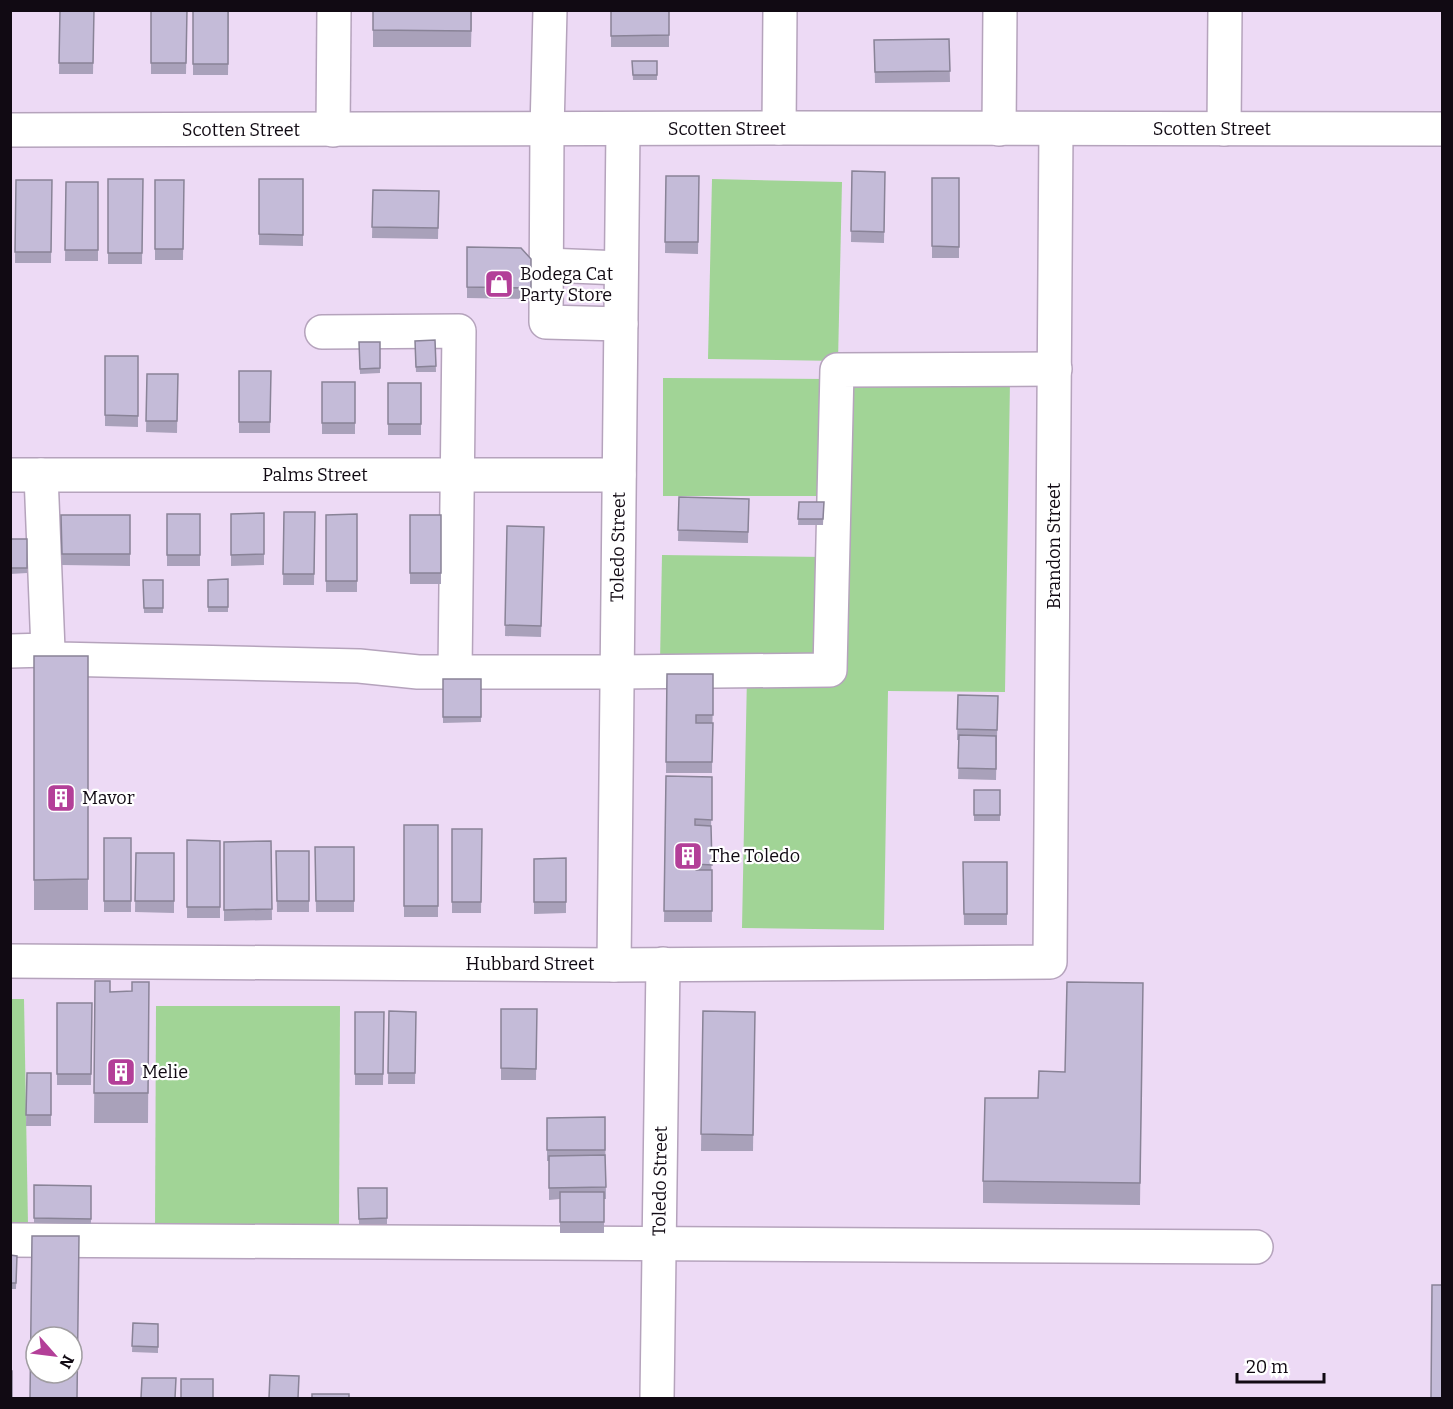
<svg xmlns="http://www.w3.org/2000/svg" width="1453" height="1409" viewBox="0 0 1453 1409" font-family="Bitter,serif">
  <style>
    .green { fill: #a1d496 }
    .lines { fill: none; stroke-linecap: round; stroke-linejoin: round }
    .minor-casing { stroke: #b5a3bc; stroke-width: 36 }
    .minor { stroke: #fff; stroke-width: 33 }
    .wall { fill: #a9a1ba }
    .building { fill: #c4bbd8; stroke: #898397; stroke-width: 1.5; fill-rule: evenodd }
    .labels { text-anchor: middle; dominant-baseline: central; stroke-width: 4.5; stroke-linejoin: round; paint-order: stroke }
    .street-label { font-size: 18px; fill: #110a13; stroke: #fff }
    .poi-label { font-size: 18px; fill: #110a13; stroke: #fff; text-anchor: start }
  </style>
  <rect width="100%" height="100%" fill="#eddaf5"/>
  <g class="green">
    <path d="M 712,179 L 842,182 L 838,361 L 708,359 Z"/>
    <path d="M 663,378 L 826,379 L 826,496 L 663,496 Z"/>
    <path d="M 846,379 L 1010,381 L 1005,692 L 888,691 L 884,930 L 742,928 L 747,675 L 841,676 Z"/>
    <path d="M 662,555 L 826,557 L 824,664 L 660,662 Z"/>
    <path d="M 10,999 L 24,999 L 28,1225 L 11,1225 Z"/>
    <path d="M 156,1006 L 340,1006 L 339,1228 L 155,1228 Z"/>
  </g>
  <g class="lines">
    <g class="minor-casing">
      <g id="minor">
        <path d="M 550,10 L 547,130 L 546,322 L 621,324"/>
        <path d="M 779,128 L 780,10"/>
        <path d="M 999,129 L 1000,10"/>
        <path d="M 1224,129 L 1225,10"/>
        <path d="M 10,130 L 779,128 L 1442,129"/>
        <path d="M 333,130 L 334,10"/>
        <path d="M 546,265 L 621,268"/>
        <path d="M 322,332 L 459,331 L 455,672"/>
        <path d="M 10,475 L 619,475"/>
        <path d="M 41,475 L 48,650 L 58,659 L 359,666 L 418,672 L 617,672 L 830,670 L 837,370 L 1055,369"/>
        <path d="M 10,651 L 48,650"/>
        <path d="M 10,961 L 614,965 L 1050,962 L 1056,129"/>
        <path d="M 614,965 L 623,129"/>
        <path d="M 10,1240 L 1256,1247"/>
        <path d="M 657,1398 L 663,964"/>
      </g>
    </g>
    <use href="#minor" class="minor"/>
  </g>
  <g class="wall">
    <path d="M 60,10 L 94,10 L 93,74 L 59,74 Z"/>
    <path d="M 151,10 L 187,10 L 186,74 L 151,74 Z"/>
    <path d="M 193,10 L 229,10 L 228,75 L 193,75 Z"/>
    <path d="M 373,10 L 472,10 L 471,47 L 373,47 Z"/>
    <rect x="611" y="10" width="58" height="37"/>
    <path d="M 949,39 L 950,82 L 875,83 L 874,40 Z"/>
    <path d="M 632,61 L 657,61 L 657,80 L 633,80 Z"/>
    <path d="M 852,171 L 885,172 L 884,243 L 851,242 Z"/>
    <path d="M 666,176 L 699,176 L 698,254 L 665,253 Z"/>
    <rect x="932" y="178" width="27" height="80"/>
    <path d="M 108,179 L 143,179 L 142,264 L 108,264 Z"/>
    <path d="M 259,179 L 303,179 L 303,246 L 259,245 Z"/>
    <path d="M 16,180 L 52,180 L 51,263 L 15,263 Z"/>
    <path d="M 155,180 L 184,180 L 183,260 L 155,260 Z"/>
    <path d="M 66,182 L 98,182 L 98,261 L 65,261 Z"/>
    <path d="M 373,190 L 439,191 L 438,239 L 372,238 Z"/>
    <path d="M 467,247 L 531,259 L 531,299 L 467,298 Z"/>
    <path d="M 435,340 L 436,372 L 416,372 L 415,341 Z"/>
    <path d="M 359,342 L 380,342 L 380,373 L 360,374 Z"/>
    <path d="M 105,356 L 138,356 L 138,427 L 105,426 Z"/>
    <path d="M 239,371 L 271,371 L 270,433 L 239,433 Z"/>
    <path d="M 147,374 L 178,374 L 177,433 L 146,432 Z"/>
    <rect x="322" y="382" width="33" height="52"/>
    <rect x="388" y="383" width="33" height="52"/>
    <path d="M 679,497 L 749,499 L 748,543 L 678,541 Z"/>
    <path d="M 799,502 L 824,502 L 823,525 L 798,525 Z"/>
    <path d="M 284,512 L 315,512 L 314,585 L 283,585 Z"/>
    <path d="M 264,513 L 264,565 L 231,566 L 231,514 Z"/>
    <rect x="167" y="514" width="33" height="52"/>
    <path d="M 357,514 L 357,592 L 326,592 L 326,515 Z"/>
    <path d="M 61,515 L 130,515 L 130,566 L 62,565 Z"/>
    <rect x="410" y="515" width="31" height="69"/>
    <path d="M 507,526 L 544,527 L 541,637 L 505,636 Z"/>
    <path d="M 10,539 L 27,539 L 27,573 L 10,574 Z"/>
    <path d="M 228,579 L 228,612 L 208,612 L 208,580 Z"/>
    <path d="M 143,580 L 163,580 L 163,613 L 144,613 Z"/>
    <rect x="34" y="656" width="54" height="254"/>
    <path d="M 667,674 L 713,674 L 712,773 L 666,773 Z"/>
    <path d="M 443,679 L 481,679 L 481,722 L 443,723 Z"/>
    <path d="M 958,695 L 998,696 L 996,780 L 958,779 L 959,740 L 957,740 Z"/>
    <path d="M 666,776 L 712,777 L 711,831 L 712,922 L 664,922 Z"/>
    <rect x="974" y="790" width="26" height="31"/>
    <rect x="404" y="825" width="34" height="92"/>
    <path d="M 452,829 L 482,829 L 481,913 L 452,913 Z"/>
    <rect x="104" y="838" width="27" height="74"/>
    <path d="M 187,840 L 220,841 L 220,918 L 187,918 Z"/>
    <path d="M 271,841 L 272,920 L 224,921 L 224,842 Z"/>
    <path d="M 315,847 L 354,847 L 354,912 L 316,912 Z"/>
    <path d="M 276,851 L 309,851 L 309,912 L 277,912 Z"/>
    <path d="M 136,853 L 174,853 L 174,913 L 135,912 Z"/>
    <path d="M 566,858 L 566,913 L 534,914 L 534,859 Z"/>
    <path d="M 963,862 L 1007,862 L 1007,925 L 964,925 Z"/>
    <path d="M 95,981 L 110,992 L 132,991 L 149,982 L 148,1123 L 94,1123 Z"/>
    <path d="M 1143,983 L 1140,1205 L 983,1203 L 983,1181 L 1038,1098 L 1065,1072 Z"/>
    <path d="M 57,1003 L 92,1003 L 91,1085 L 57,1085 Z"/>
    <path d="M 501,1009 L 537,1009 L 536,1080 L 501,1080 Z"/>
    <path d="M 389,1011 L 416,1012 L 415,1084 L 388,1084 Z"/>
    <path d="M 703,1011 L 755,1012 L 753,1151 L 701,1151 Z"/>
    <path d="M 355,1012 L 384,1012 L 383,1085 L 355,1085 Z"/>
    <path d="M 27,1073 L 51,1073 L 51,1126 L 26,1126 Z"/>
    <path d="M 605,1117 L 606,1199 L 604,1199 L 604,1233 L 560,1233 L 560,1199 L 549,1200 L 549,1161 L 547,1161 L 547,1118 Z"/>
    <path d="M 34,1185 L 91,1186 L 91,1224 L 34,1223 Z"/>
    <path d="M 358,1188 L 387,1188 L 387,1224 L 359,1224 Z"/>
    <path d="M 10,1255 L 17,1256 L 16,1289 L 10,1289 Z"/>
    <path d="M 133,1323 L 158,1324 L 158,1353 L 132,1352 Z"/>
  </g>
  <g class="building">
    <path d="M 60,10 L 94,10 L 93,63 L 59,63 Z"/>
    <path d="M 151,10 L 187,10 L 186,63 L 151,63 Z"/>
    <rect x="193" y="10" width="35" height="54"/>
    <path d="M 373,10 L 471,10 L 471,31 L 373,30 Z"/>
    <path d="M 611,10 L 669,10 L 669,35 L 611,36 Z"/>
    <path d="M 949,39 L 950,71 L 875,72 L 874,40 Z"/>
    <path d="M 632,61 L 657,61 L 657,75 L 633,75 Z"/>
    <path d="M 852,171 L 885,172 L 884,232 L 851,231 Z"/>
    <path d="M 666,176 L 699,176 L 698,242 L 665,242 Z"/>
    <path d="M 932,178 L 959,178 L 959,247 L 932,246 Z"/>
    <path d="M 108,179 L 143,179 L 142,253 L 108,253 Z"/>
    <path d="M 259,179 L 303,179 L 303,235 L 259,234 Z"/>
    <path d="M 16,180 L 52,180 L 51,252 L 15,252 Z"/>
    <path d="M 155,180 L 184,180 L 183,249 L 155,249 Z"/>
    <path d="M 66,182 L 98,182 L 98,250 L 65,250 Z"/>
    <path d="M 373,190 L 439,191 L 438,228 L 372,227 Z"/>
    <path d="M 467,247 L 521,248 L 531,259 L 531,288 L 467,287 Z"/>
    <path d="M 435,340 L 436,366 L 416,367 L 415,341 Z"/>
    <path d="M 359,342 L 380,342 L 380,368 L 360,369 Z"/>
    <path d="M 105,356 L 138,356 L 138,416 L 105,415 Z"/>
    <path d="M 239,371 L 271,371 L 270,422 L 239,422 Z"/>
    <path d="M 147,374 L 178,374 L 177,421 L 146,421 Z"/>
    <rect x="322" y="382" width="33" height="41"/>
    <rect x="388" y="383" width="33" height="41"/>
    <path d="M 679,497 L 749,499 L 748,532 L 678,530 Z"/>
    <path d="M 799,502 L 824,502 L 823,519 L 798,519 Z"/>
    <path d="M 284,512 L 315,512 L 314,574 L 283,574 Z"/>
    <path d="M 264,513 L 264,554 L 231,555 L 231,514 Z"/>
    <rect x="167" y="514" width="33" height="41"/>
    <path d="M 357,514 L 357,581 L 326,581 L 326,515 Z"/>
    <path d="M 61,515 L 130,515 L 130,554 L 62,554 Z"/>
    <rect x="410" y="515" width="31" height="58"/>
    <path d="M 507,526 L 544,527 L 541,626 L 505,625 Z"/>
    <rect x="10" y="539" width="17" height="29"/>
    <path d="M 228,579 L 228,607 L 208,607 L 208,580 Z"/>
    <path d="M 143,580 L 163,580 L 163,608 L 144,608 Z"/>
    <path d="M 34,656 L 88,656 L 88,879 L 34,880 Z"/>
    <path d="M 667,674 L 713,674 L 713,715 L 696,715 L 696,723 L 713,723 L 712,762 L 666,762 Z"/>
    <rect x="443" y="679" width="38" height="38"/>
    <path d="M 958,695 L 998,696 L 997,730 L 957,729 Z"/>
    <path d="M 959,735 L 996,736 L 996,769 L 958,768 Z"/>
    <path d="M 666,776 L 712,777 L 712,820 L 695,819 L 695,825 L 711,826 L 712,865 L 695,864 L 696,870 L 712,870 L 712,911 L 664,911 Z"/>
    <rect x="974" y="790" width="26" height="25"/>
    <rect x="404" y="825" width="34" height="81"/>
    <path d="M 452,829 L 482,829 L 481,902 L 452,902 Z"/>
    <rect x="104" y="838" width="27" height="63"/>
    <path d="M 187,840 L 220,841 L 220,907 L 187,907 Z"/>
    <path d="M 271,841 L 272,909 L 224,910 L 224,842 Z"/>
    <path d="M 315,847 L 354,847 L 354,901 L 316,901 Z"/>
    <path d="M 276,851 L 309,851 L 309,901 L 277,901 Z"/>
    <path d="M 136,853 L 174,853 L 174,901 L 135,901 Z"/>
    <path d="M 566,858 L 566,902 L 534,902 L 534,859 Z"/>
    <path d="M 963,862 L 1007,862 L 1007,914 L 964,914 Z"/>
    <path d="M 95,981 L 110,981 L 110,992 L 132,991 L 132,982 L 149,982 L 148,1093 L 94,1093 Z"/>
    <path d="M 1067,982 L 1143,983 L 1140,1183 L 983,1181 L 985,1098 L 1038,1098 L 1039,1071 L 1065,1072 Z"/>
    <path d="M 57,1003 L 92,1003 L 91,1074 L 57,1074 Z"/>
    <path d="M 501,1009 L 537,1009 L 536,1069 L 501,1068 Z"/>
    <path d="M 389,1011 L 416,1012 L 415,1073 L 388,1073 Z"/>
    <path d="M 703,1011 L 755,1012 L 753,1135 L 701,1134 Z"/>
    <path d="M 355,1012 L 384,1012 L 383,1074 L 355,1074 Z"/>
    <path d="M 27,1073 L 51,1073 L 51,1115 L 26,1115 Z"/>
    <path d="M 605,1117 L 605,1150 L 547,1150 L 547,1118 Z"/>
    <path d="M 605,1155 L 606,1187 L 549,1188 L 549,1156 Z"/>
    <path d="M 34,1185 L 91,1186 L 91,1219 L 34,1218 Z"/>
    <path d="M 358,1188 L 387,1188 L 387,1218 L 359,1219 Z"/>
    <rect x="560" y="1192" width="44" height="30"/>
    <path d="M 32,1236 L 79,1236 L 77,1398 L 30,1398 ZM 36,1337 L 72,1337 L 72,1373 L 36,1373 Z"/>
    <path d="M 10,1255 L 17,1256 L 16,1283 L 10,1283 Z"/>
    <path d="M 1432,1285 L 1443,1285 L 1443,1398 L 1431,1398 Z"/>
    <path d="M 133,1323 L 158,1324 L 158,1347 L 132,1346 Z"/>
    <rect x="10" y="1371" width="2" height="27"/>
    <path d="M 270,1375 L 299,1376 L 298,1398 L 269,1398 Z"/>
    <path d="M 142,1378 L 176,1378 L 175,1398 L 141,1398 Z"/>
    <rect x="181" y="1379" width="32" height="19"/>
    <rect x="312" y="1394" width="37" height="4"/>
  </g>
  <defs>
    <g id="shop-square" transform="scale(1.5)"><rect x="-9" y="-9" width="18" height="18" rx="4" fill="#b33f98" stroke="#fff"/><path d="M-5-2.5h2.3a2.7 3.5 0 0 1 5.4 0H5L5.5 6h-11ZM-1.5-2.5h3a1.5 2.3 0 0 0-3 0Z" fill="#fff"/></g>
    <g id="building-square" transform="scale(1.5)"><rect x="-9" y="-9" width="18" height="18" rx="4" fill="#b33f98" stroke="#fff"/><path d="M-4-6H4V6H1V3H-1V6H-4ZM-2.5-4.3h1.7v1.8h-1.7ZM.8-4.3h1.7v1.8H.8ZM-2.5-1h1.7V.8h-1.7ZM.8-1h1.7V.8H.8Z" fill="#fff"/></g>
  </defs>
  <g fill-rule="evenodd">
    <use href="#shop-square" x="499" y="284"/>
    <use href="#building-square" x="61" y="798"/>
    <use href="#building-square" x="688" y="856"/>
    <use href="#building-square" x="121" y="1072"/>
  </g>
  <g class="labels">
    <g class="street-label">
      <text x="727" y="129">Scotten Street</text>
      <text x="1212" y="129">Scotten Street</text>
      <text x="241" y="130">Scotten Street</text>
      <text x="315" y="475">Palms Street</text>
      <text transform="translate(1054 546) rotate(-90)">Brandon Street</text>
      <text transform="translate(618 547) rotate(-89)">Toledo Street</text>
      <text x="530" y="964">Hubbard Street</text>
      <text transform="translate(660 1181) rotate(-89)">Toledo Street</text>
    </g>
    <g class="poi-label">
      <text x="520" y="274">Bodega Cat<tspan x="520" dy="21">Party Store</tspan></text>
      <text x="82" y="798">Mavor</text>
      <text x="709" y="856">The Toledo</text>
      <text x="142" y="1072">Melie</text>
    </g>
  </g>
  <rect width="1453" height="1409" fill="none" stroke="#110a13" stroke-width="24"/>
  <g transform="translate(54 1355) rotate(118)"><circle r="28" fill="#ffffff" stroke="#a09da1" stroke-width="1.5"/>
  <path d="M0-4.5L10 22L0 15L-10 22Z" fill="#b33f98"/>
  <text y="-9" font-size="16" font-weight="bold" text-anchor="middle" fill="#110a13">N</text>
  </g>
  <path d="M1237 1373v9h87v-9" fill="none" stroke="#110a13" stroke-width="3"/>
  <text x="1246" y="1373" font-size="18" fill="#110a13" stroke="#ffffff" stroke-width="4.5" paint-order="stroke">20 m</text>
</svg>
